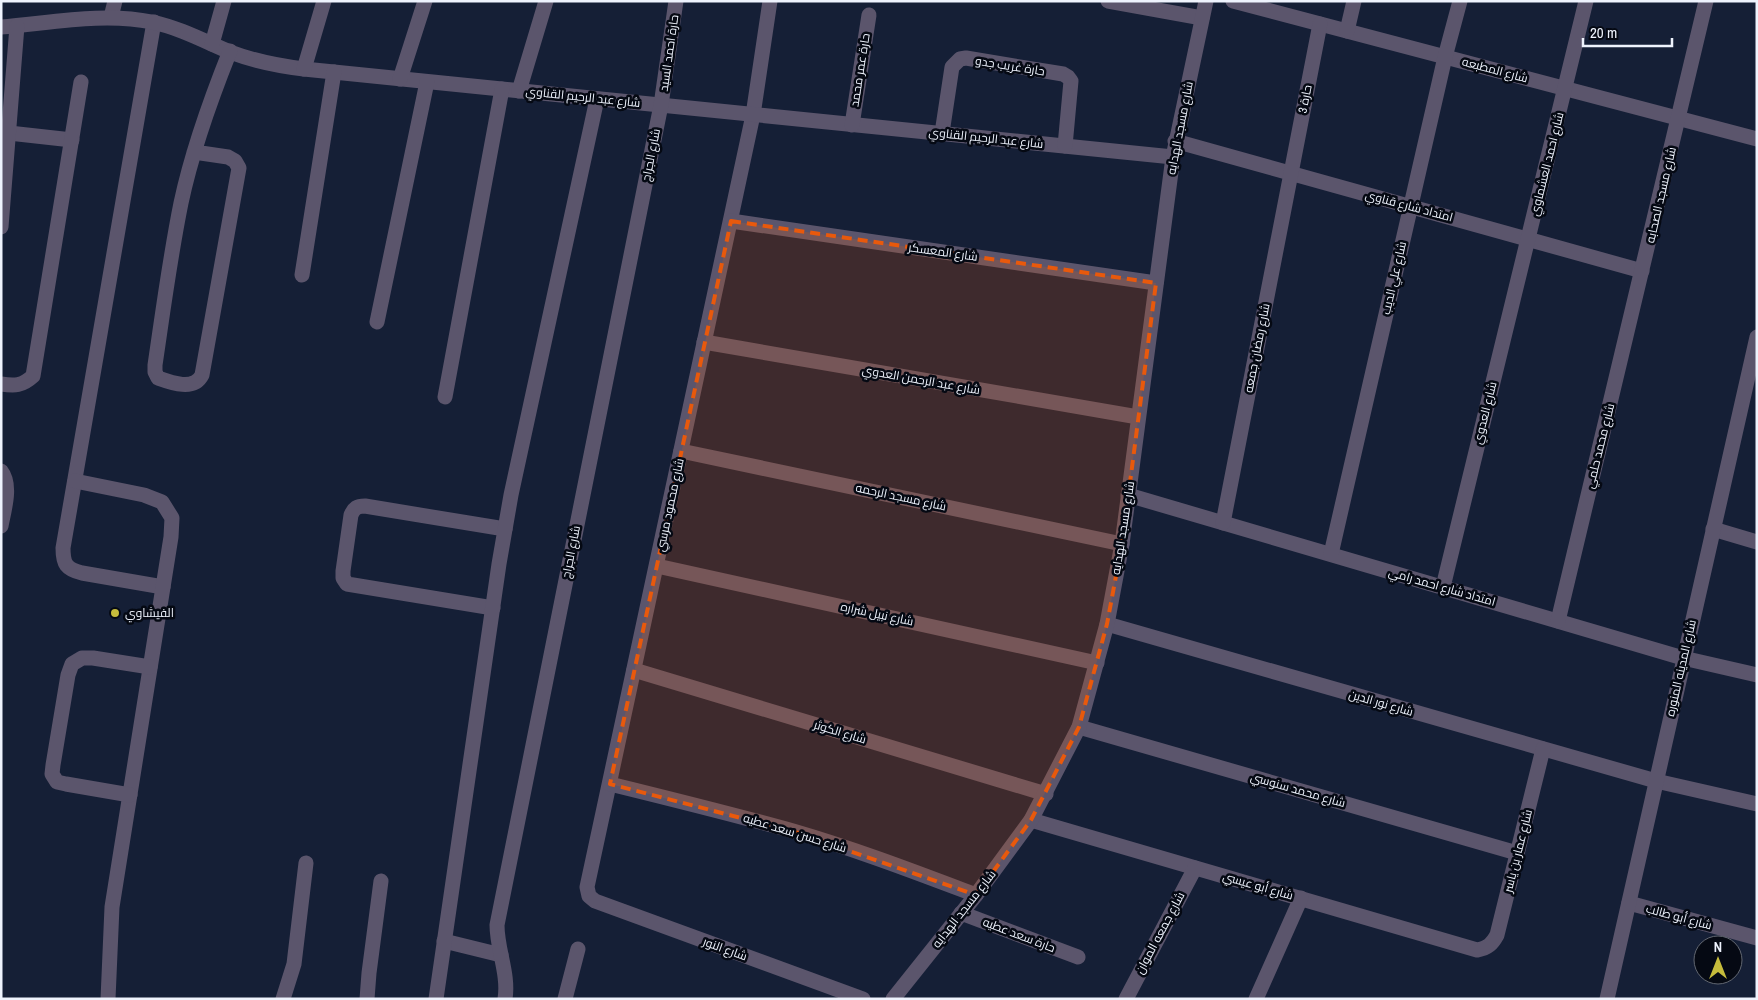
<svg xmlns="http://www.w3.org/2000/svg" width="1758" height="1000" viewBox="0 0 1758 1000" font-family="'Archivo Narrow',Cairo,sans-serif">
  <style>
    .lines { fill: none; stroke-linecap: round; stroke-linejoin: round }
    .minor { stroke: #5b556c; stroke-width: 15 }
    .marked { fill: #e8590c; fill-opacity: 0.2; stroke: #e8590c; stroke-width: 4; stroke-dasharray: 10 6; stroke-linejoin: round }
    .poi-dot { fill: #c6bc3c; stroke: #050913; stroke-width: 2 }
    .labels { text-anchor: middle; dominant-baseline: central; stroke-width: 5; stroke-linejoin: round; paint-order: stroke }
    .street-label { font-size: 12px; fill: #eef3fd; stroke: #050913 }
    .poi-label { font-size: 12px; fill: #eef3fd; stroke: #050913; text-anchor: start }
  </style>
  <rect width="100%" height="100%" fill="#151f36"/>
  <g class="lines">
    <g class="minor">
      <path d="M 770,1 L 753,115 L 587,887 L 589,896 L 595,901 L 863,999"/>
      <path d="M 1108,1 L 1202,18"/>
      <path d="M 1233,1 L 1757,139"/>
      <path d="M 111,17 L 115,1"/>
      <path d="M 154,22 L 63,548 C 63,564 66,569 82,573 L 163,587"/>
      <path d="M 1,27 C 51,23 103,12 152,22 C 180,28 204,41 230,52 C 254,61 279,66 304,69 L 1173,157"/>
      <path d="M 1347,31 L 1354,1"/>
      <path d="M 212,44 L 224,1"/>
      <path d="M 304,69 L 324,1"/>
      <path d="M 400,79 L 425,1"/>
      <path d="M 519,91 L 546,1"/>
      <path d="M 852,125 L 869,15"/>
      <path d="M 9,133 L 72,140"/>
      <path d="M 942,133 L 952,67 L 960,59 L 966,58 L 1063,74 L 1068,77 L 1071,81 L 1065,146"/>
      <path d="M 1175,141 L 1642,271"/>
      <path d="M 194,152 L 228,157 L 235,161 L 239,168 L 202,375 C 194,391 172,383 158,378 L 155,372 L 155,365 C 163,311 170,257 181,203 C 192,151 210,101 230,51"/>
      <path d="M 731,221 L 1156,283"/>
      <path d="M 1,227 L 17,26"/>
      <path d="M 302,275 L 334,72"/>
      <path d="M 377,322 L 427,82"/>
      <path d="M 704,342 L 1138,417"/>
      <path d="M 1,384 C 15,386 22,386 33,376 L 81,82"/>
      <path d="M 445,397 L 502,89"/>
      <path d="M 681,451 L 1122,544"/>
      <path d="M 1,471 C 12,485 4,510 1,526"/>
      <path d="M 75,481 L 144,495 L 162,502 L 172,518 L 171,537 L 112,907 L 108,999"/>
      <path d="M 1128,495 L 1683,658 L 1757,675"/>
      <path d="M 1223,523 L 1320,24"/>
      <path d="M 1713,529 L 1757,542"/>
      <path d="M 1331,554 L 1445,57 L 1460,1"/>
      <path d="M 657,566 L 1097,663"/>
      <path d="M 1443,587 L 1586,1"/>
      <path d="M 493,608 L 347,584 L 343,578 L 343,571 L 351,515 C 354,508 357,506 365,506 L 505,529"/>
      <path d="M 1558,621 L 1706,1"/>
      <path d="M 1107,624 L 1656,781 L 1757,804"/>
      <path d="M 634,670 L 1046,794"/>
      <path d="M 1079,727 L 1517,853"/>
      <path d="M 610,784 C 671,799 732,814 793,831 C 855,849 915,872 976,895"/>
      <path d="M 130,795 L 66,784 L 57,782 L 52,774 L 53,765 L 68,675 L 72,664 L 82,658 L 93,658 L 150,667"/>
      <path d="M 1031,820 L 1477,950 C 1488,948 1492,944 1497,935 L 1543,749"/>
      <path d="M 1629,903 L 1757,938"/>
      <path d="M 961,913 L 1078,957"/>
      <path d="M 444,941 L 501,955"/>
      <path d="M 283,999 L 294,964 L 306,863"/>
      <path d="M 367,999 L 369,973 L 381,881"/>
      <path d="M 436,999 L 499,564 L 511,495 L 597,99"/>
      <path d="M 505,999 C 509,974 497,950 497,925 L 661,105 L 676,1"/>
      <path d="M 565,999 L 578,949"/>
      <path d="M 893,999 L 976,895 L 1031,820 L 1079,727 L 1107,624 L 1122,544 L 1173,157 L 1206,1"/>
      <path d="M 1126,999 L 1195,868"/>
      <path d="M 1256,999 L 1301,898"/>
      <path d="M 1607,999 L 1757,337"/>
    </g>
  </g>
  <path class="marked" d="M 731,221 L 1156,283 L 1122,544 L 1107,624 L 1079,727 L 1031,820 L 976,895 L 795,832 L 610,784 Z"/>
  <circle class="poi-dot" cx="115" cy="613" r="5"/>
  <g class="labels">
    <g class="street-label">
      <text transform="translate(669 53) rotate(-82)">حارة احمد السيد</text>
      <text transform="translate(1010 66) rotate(9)">حارة غريب جدو</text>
      <text transform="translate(860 70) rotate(-81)">حارة عمر محمد</text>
      <text transform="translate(1495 70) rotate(15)">شارع المطبعه</text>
      <text transform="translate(583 97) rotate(6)">شارع عبد الرحيم القناوي</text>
      <text transform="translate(1305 99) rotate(-79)">حارة 3</text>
      <text transform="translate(1180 128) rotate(-79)">شارع مسجد الهدايه</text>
      <text transform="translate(986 138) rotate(6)">شارع عبد الرحيم القناوي</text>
      <text transform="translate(651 155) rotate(-79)">شارع الجراج</text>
      <text transform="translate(1547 164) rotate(-76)">شارع احمد العشماوي</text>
      <text transform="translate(1661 195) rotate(-77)">شارع مسجد الصحابه</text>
      <text transform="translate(1409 206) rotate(15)">امتداد شارع قناوي</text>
      <text transform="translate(943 252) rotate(8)">شارع المعسكر</text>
      <text transform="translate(1394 278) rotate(-77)">شارع علي الديب</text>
      <text transform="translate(1257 348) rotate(-79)">شارع رمضان جمعه</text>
      <text transform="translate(921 380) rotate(10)">شارع عبد الرحمن العدوي</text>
      <text transform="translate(1485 413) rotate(-76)">شارع العدوي</text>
      <text transform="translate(1600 446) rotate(-76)">شارع محمد حلمي</text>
      <text transform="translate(901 497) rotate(12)">شارع مسجد الرحمه</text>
      <text transform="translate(670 505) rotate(-78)">شارع محمود مرسي</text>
      <text transform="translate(1123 528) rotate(-81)">شارع مسجد الهدايه</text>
      <text transform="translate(571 552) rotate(-79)">شارع الجراج</text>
      <text transform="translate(1442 587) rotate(16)">امتداد شارع احمد رامي</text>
      <text transform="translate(877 614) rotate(12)">شارع نبيل شراره</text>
      <text transform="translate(1681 668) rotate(-77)">شارع المدينه المنوره</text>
      <text transform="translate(1381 703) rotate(16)">شارع نور الدين</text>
      <text transform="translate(840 732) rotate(17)">شارع الكوثر</text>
      <text transform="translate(1298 790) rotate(16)">شارع محمد سنوسي</text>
      <text transform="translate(795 833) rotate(17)">شارع حسن سعد عطيه</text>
      <text transform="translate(1518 851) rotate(-76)">شارع عمار بن ياسر</text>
      <text transform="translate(1258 886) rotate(16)">شارع أبو عيسي</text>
      <text transform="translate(964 909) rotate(-52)">شارع مسجد الهدايه</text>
      <text transform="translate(1679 917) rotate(15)">شارع أبو طالب</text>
      <text transform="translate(1160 933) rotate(-62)">شارع جمعه الموان</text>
      <text transform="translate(1019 935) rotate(21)">حارة سعد عطيه</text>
      <text transform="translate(725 949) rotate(20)">شارع النور</text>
    </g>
    <g class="poi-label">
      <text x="125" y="613">الفيشاوي</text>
    </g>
  </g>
  <rect width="1758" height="1000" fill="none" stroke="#eef3fd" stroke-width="5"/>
  <g transform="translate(1718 960)"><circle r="24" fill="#050913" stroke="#626771"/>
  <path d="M0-4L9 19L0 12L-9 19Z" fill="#c6bc3c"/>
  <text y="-8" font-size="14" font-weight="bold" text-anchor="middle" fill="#eef3fd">N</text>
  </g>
  <path d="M1583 38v8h89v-8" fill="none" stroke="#eef3fd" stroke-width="2.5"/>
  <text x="1590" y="38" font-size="15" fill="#eef3fd" stroke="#050913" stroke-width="4" paint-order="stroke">20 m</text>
</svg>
